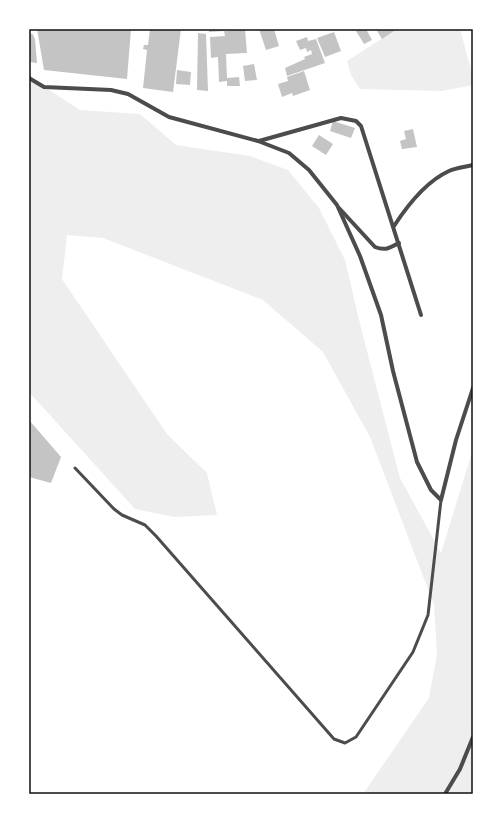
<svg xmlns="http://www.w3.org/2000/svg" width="502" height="823" viewBox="0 0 502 823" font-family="Jost,sans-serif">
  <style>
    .green { fill: #eee }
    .building { fill: #c4c4c4 }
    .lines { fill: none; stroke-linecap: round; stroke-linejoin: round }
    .service { stroke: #4c4c4c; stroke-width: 3 }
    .minor { stroke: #4c4c4c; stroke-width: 4 }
    .neatline { fill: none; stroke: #111; stroke-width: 1.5 }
  </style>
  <rect width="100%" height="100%" fill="#fff"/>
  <g class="green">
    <path d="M 397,29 L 460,29 L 473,77 L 473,85 L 442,91 L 360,89 L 351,75 L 347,61 Z"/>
    <path d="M 29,77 L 80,110 L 140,114 L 176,145 L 250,156 L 288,170 L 319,208 L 345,260 L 360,324 L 400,478 L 441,553 L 473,449 L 473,794 L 363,794 L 429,698 L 437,654 L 434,605 L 370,437 L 323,352 L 263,300 L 103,238 L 67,235 L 62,279 L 167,434 L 207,473 L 217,515 L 174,517 L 135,509 L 29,392 Z"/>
  </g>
  <g class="building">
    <path d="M 37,29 L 131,29 L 127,79 L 44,70 Z"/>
    <path d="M 150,29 L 181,29 L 173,92 L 143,88 L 147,50 L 143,49 L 144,45 L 148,45 Z"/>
    <path d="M 209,29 L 224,29 L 224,31 L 209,32 Z"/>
    <path d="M 229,29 L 245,29 L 247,53 L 226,54 L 227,78 L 239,77 L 240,86 L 227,86 L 227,81 L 219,82 L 218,57 L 211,58 L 210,37 L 225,36 L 224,31 L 229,31 Z"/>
    <path d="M 259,29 L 274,29 L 279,46 L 266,50 Z"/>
    <path d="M 359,29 L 366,29 L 372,40 L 364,44 L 356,31 Z"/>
    <path d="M 376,29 L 397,29 L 382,39 Z"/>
    <path d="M 334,32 L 341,51 L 325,57 L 317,38 Z"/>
    <path d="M 32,33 L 35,39 L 37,63 L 29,62 L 29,37 Z"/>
    <path d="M 198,33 L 206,34 L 208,91 L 197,90 Z"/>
    <path d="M 307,37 L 308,41 L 316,39 L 325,63 L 287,76 L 285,68 L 305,59 L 304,57 L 312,54 L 311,50 L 307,52 L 306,48 L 300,50 L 296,41 Z"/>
    <path d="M 254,64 L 257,80 L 245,81 L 243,66 Z"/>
    <path d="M 177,70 L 191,72 L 190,85 L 176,84 Z"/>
    <path d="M 304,71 L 310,90 L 293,96 L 292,93 L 282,97 L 278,84 L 288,81 L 287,77 Z"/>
    <path d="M 333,121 L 355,128 L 351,138 L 330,131 Z"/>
    <path d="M 413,129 L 417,147 L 402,149 L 400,141 L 406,139 L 404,131 Z"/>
    <path d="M 319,135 L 333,144 L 326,155 L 312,146 Z"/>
    <path d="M 29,420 L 61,457 L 51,483 L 29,477 Z"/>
  </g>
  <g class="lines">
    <path class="service" d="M 75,468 L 114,509 L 122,515 L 145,525 L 156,536 L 334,739 L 345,743 L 356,737 L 413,652 L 428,615 L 441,500"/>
    <g class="minor">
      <path d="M 29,78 L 44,87 L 111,90 L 128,94 L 169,117 L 258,141 L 289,153 L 309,170 L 337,205 L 360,256 L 381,315 L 393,371 L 417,462 L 431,490 L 441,500 L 456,440 L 473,388"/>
      <path d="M 259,141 L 341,118 L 356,121 L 361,126 L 421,315"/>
      <path d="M 339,208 L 375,247 C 385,251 390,248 399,243"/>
      <path d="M 394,226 C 407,206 427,181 449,171 C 456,168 465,167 473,165"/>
      <path d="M 445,794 L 460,769 L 473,737"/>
    </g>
  </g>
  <rect width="502" height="823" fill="none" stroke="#ffffff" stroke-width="60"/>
  <rect x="30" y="30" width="442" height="763" class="neatline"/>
</svg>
